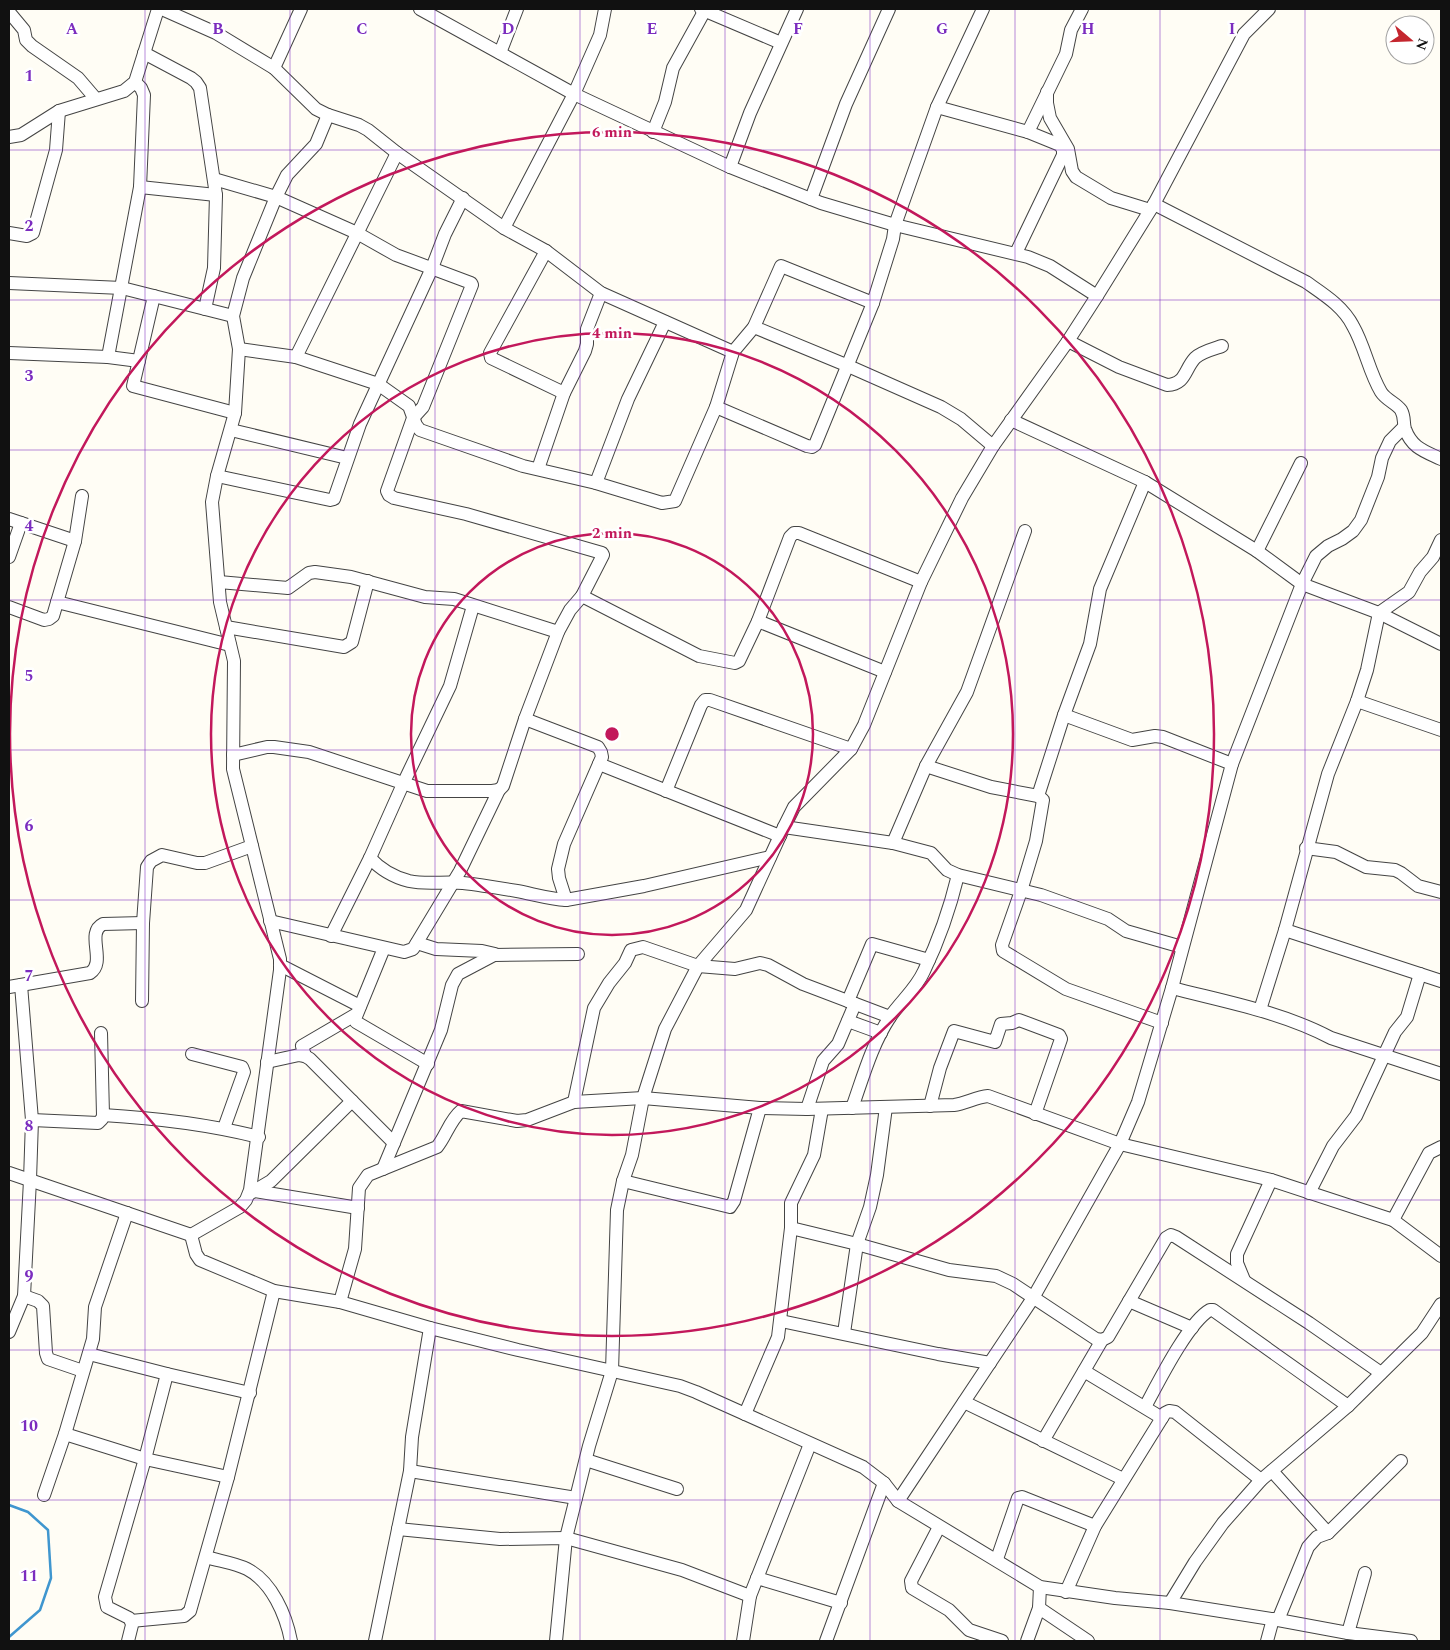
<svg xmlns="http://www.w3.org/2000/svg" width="1450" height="1650" viewBox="0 0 1450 1650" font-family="Spectral,serif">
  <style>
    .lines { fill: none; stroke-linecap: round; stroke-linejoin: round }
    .stream { stroke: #3f96cf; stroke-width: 2.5 }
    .minor-casing { stroke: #444; stroke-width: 14 }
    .minor { stroke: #fff; stroke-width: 12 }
    .grid { fill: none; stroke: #7b2cbf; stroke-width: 1; stroke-opacity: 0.55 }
    .ring { fill: none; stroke: #c2185b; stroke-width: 2.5 }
    .grid-label { font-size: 16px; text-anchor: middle; font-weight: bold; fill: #7b2cbf; stroke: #fff; stroke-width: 5; stroke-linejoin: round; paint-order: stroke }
    .centre { fill: #c2185b; stroke: #fff; stroke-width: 2.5 }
    .ring-label { font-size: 15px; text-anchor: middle; font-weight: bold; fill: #c2185b; stroke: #fff; stroke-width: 5; stroke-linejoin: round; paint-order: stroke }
  </style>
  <rect width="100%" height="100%" fill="#fffdf5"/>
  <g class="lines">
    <path class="stream" d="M 9,1505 L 28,1512 L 48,1530 L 51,1578 L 40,1610 L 9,1637"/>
    <g class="minor-casing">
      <g id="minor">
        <path d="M 162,9 L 216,33 L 274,68 L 316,109 L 328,115 L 359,125 L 368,130 L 397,153 L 504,228 L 546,251 L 601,293 L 733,352"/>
        <path d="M 420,9 L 574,94 L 730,167 L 821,203 L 895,225 L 1028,257 L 1050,266 L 1097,296"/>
        <path d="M 701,9 L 781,43"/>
        <path d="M 9,12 L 24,30 L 26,40 L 32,46 L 78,78 L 96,99"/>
        <path d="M 144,53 L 191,78 L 196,82 L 200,88 L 216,195 L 214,268 L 205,309"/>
        <path d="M 500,53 L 517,9"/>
        <path d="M 274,68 L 301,9"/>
        <path d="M 1047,92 L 1047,103 L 1050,118 L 1068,149 L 1072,171 L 1076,177 L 1111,198 L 1150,210"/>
        <path d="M 937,107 L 1028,132 L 1060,145 L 1063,150 L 1063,155 L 1016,253"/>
        <path d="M 653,132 L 665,102 L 673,68 L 705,10"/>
        <path d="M 1028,132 L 1066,54 L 1071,30 L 1082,9"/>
        <path d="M 9,137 L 21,135 L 59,111 L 124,91 L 135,82 L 158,9"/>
        <path d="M 730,167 L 750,113 L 797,9"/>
        <path d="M 214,179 L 276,197 L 357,233 L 396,255 L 471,283 L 472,285 L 423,407 L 413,418 L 387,491 L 389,495 L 394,498 L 466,514 L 602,553 L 603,555 L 582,596 L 570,610 L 558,632 L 525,719 L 503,786 L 499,790 L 460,871 L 413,949 L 404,952 L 270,921"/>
        <path d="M 140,187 L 216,195"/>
        <path d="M 811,199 L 846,104 L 889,9"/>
        <path d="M 1154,204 L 1306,282 C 1323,294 1343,306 1353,326 C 1365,347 1369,372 1381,392 C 1386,400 1396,403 1401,410 C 1405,417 1403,422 1405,429 C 1412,448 1424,451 1441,459"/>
        <path d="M 504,228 L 574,94 L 600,35 L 605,9"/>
        <path d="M 9,233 L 27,236 L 33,233 L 56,150 L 59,111"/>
        <path d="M 546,251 L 490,353 L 491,358 L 564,393"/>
        <path d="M 9,283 L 122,288 L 233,316"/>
        <path d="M 154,296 L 133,386 L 235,413"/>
        <path d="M 754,327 L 846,365 L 941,407 L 961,419 L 993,446"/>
        <path d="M 1068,341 L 1119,367 L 1167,385 C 1186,384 1184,370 1195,358 C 1201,352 1213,349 1222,346"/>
        <path d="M 239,349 L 296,357 L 378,384 L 409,406 L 416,425 L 420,430 L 523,466 L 596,483 L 662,503 L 675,501 L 716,407 L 733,352 L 754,327 L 781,266 L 873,303"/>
        <path d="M 9,353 L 108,357 L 139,361"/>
        <path d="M 108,357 L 140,187 L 144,95 L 141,88 L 135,82"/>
        <path d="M 296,357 L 397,153"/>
        <path d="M 716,407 L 807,446 L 812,447 L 815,445 L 873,303 L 893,239 L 895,225 L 937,107 L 983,9"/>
        <path d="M 1011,420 L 1145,482 L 1257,551 L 1302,584 L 1379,613 L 1441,644"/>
        <path d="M 231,430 L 347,458"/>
        <path d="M 538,469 L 564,393 L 585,351 L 587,344 L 587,329 L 601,293"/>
        <path d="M 217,476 L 330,500 L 334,499 L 360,424 L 432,268 L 445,234 L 463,198"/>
        <path d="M 596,483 L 628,399 L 665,322"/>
        <path d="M 9,519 L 75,541"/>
        <path d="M 1257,551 L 1301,463"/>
        <path d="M 9,557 L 21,523"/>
        <path d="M 219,582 L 288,588 L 309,573 L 315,572 L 351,577 L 425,597 L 454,599 L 558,632"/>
        <path d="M 582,596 L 699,656 L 735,663 L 739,661 L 758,621 L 790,537 L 794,533 L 799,533 L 921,582"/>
        <path d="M 57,602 L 230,645"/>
        <path d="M 9,607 L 44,620 L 49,619 L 53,616 L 75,541 L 82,496"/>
        <path d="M 758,621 L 885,672"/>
        <path d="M 226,627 L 344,647 L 352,642 L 368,581"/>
        <path d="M 1357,701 L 1441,730"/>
        <path d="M 1064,715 L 1132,740 L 1155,736 L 1163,737 L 1232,764"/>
        <path d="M 525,719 L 598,747 L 601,752 L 602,757 L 564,844 L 558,869 L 559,878 L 566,900"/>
        <path d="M 233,755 L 267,747 L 274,747 L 309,752 L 427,791 L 492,791 L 499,790"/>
        <path d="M 599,764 L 780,836"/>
        <path d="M 926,766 L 991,787 L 1038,796 L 1043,800 L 1036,841 L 1021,891 L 1002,945 L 1003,951 L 1066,989 L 1162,1023"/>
        <path d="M 666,791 L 701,705 L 705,700 L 710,700 L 851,749"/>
        <path d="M 1038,796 L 1064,715 L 1090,644 L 1100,589 L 1145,482"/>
        <path d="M 784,827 L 893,843 L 931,853 L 947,870 L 958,875 L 1041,895 L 1108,919 L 1126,931 L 1182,947"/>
        <path d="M 893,843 L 926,766 L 967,692 L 1025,531"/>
        <path d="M 1306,848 L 1336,852 L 1366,867 L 1395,870 L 1401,873 L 1418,886 L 1441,892"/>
        <path d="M 370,858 C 381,870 393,877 409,881 C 427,885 445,881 463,883 C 481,885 499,888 517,891 C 533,894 550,899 566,900 L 644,886 L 770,857"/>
        <path d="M 1285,930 L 1441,981"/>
        <path d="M 331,936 L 370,858 L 403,784 L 450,686 L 473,606"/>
        <path d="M 417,943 L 436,949 L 482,951 L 495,954"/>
        <path d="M 384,948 L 355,1019 L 356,1022 L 428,1064"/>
        <path d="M 280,965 L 360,1006"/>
        <path d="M 9,987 L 90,973 C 107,962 85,933 103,924 L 143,923"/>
        <path d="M 1172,988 C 1226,1002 1282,1012 1331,1038 L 1441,1074"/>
        <path d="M 142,1001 L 143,923 L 147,867 L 151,861 L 162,855 L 197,863 L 205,863 L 252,846"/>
        <path d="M 848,1001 L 872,944 L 929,960"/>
        <path d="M 1260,1010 L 1285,930 L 1328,774 L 1357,701 L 1367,670 L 1379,613 L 1409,592 L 1420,572 L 1433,557 L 1441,540"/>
        <path d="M 848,1021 L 881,1033"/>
        <path d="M 192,1054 L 242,1067 L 244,1072 L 224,1128"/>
        <path d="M 305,1056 L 302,1046 L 355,1015"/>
        <path d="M 267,1062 L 299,1055 L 305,1056 L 310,1059 L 394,1143"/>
        <path d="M 574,1102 L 594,1008 L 609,983 L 625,963 L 631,950 L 643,947 L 698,966 L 735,969 L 760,963 L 768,965 L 803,984 L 890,1017"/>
        <path d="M 930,1106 L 940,1068 L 954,1031 L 995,1042 L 1001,1024 L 1012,1023 L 1019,1020 L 1059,1035 L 1061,1039 L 1035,1114"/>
        <path d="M 852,1108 C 863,1077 872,1044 890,1017 C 901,1001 916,989 924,971 C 939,940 950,908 958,875"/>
        <path d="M 807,1109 L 823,1061 L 838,1044 L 855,1004"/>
        <path d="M 103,1115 C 156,1118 207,1124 259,1137"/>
        <path d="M 32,1120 L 98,1123 L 102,1119 L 103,1115 L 101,1033"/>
        <path d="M 383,1169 L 441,1030 L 452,985 L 458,974 L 494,955 L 578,954"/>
        <path d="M 9,1173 L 191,1235"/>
        <path d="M 623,1181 L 730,1207 L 734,1201 L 760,1108"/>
        <path d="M 255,1191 L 358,1208"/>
        <path d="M 1309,1193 L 1333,1146 L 1356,1116 L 1395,1032 L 1407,1017 L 1420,974"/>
        <path d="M 249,1194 L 271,1181 L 352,1101"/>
        <path d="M 1393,1220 L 1429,1153 L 1441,1147"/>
        <path d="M 791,1228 L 857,1244 L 949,1270 L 996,1276 L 1013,1284 L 1096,1339 L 1102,1340"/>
        <path d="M 191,1235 L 196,1254 L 200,1260 L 274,1291 L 340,1302 L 430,1328 L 518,1350 L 680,1386 L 696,1392 L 863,1467 L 884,1483 L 898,1501 L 1040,1587 L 1115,1598 L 1170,1603 L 1278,1620 L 1348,1633 L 1411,1641"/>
        <path d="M 191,1235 L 240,1207 L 246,1200 L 250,1190 L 280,970 L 280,959 L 233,769 L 234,661 L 220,602 L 212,502 L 217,476 L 235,413 L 239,349 L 233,316 L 243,278 L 276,197 L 287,175 L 316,144 L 328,115"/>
        <path d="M 1244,1280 L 1237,1263 L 1237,1254 L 1271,1180"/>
        <path d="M 24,1296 L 38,1301 L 43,1306 L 46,1353 L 48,1359 L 83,1371"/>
        <path d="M 1129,1301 L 1192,1328"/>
        <path d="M 340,1302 L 355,1249 L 359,1188 L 368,1175 L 437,1147 C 446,1136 450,1120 461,1111 L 517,1121 L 527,1120 L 574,1102 L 643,1098 L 760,1108 L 807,1109 L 954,1105 C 965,1104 976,1097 988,1096 L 1120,1144 L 1271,1180 L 1393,1220 L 1441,1256"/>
        <path d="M 781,1321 L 938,1354 L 990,1363"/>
        <path d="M 9,1332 L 24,1296 L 30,1180 L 32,1120 L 21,985"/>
        <path d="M 844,1333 L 857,1244 L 870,1207 L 877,1175 L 886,1107"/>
        <path d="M 89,1354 L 167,1374 L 250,1393"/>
        <path d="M 1084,1371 L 1162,1418"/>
        <path d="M 167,1374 L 145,1459 L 105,1597 L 107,1607 L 129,1618 L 131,1621 L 184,1616 L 190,1611 L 228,1477 L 274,1291"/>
        <path d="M 964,1402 L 1123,1479"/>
        <path d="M 1145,1407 C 1157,1385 1188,1322 1210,1310 L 1213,1310 L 1348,1406"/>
        <path d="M 745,1414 L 778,1337 L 791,1228 L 791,1203 L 814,1155 L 822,1109"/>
        <path d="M 65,1434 L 145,1459 L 228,1477"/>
        <path d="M 1043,1441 L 1102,1340 L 1108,1337 L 1166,1238 L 1171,1235 L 1176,1237 L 1309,1323 L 1381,1373"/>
        <path d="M 586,1460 L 677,1489"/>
        <path d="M 410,1471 L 576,1498"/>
        <path d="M 1272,1471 L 1328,1533 L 1401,1461"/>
        <path d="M 44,1495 L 65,1434 L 93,1339 L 95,1307 L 127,1213"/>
        <path d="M 898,1501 L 1033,1298 L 1120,1144 L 1138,1102 L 1172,988 L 1232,764 L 1302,584 L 1316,556 L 1328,546 L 1342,539 L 1353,531 L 1361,520 L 1378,477 L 1382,458 L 1390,441 L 1404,427"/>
        <path d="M 939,1527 L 911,1581 L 912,1588 L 949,1610 L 969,1630 L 1002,1641"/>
        <path d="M 398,1529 L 500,1539 L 566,1538 L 682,1570 L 750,1596"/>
        <path d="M 206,1557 C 219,1561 235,1563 247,1569 C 272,1582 286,1615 291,1641"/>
        <path d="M 997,1559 L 1018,1498 L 1022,1497 L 1095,1526"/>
        <path d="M 757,1578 L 841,1603"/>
        <path d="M 1066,1592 L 1095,1526 L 1165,1413 L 1169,1411 L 1175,1412 L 1261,1480"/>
        <path d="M 1170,1603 L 1195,1562 L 1223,1523 L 1261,1480 L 1348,1406 L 1422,1333 L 1441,1304"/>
        <path d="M 1039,1608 L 1088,1641"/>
        <path d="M 1278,1620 L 1308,1547 L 1317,1537 L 1328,1533"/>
        <path d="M 1348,1633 L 1365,1573"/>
        <path d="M 128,1641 L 132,1625 L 131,1621"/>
        <path d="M 375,1641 L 410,1471 L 412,1437 L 430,1328"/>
        <path d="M 556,1641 L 566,1538 L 589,1446 L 612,1371 L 617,1210 L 623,1181 L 632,1155 L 643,1098 L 665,1029 L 698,966 L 746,910 L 784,827 L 794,807 L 851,749 L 864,725 L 921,582 L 962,498 L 993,446 L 1068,341 L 1097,296 L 1154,204 L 1244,34 L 1269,9"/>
        <path d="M 743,1641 L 750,1596 L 810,1444"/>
        <path d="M 826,1641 L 884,1483"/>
        <path d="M 1027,1641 L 1039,1608 L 1040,1587"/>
        <path d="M 1267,1641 L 1273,1619"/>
      </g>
    </g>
    <use href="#minor" class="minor"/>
  </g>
  <path class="grid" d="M 145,9 L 145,1641M 290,9 L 290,1641M 435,9 L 435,1641M 580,9 L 580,1641M 725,9 L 725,1641M 870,9 L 870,1641M 1015,9 L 1015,1641M 1160,9 L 1160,1641M 1305,9 L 1305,1641M 9,150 L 1441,150M 9,300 L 1441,300M 9,450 L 1441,450M 9,600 L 1441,600M 9,750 L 1441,750M 9,900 L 1441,900M 9,1050 L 1441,1050M 9,1200 L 1441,1200M 9,1350 L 1441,1350M 9,1500 L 1441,1500"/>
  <g class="ring">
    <circle cx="612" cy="734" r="201"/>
    <circle cx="612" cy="734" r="401"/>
    <circle cx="612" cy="734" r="602"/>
  </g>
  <g class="grid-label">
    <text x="72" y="34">A</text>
    <text x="218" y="34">B</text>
    <text x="362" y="34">C</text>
    <text x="508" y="34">D</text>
    <text x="652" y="34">E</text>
    <text x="798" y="34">F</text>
    <text x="942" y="34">G</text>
    <text x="1088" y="34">H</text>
    <text x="1232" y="34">I</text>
    <text x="29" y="81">1</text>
    <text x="29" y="231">2</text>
    <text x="29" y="381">3</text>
    <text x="29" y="531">4</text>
    <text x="29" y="681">5</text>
    <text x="29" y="831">6</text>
    <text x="29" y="981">7</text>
    <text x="29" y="1131">8</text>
    <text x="29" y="1281">9</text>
    <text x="29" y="1431">10</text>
    <text x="29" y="1581">11</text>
  </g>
  <circle cx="612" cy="734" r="8" class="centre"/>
  <g class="ring-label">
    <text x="612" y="137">6 min</text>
    <text x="612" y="338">4 min</text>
    <text x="612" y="538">2 min</text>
  </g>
  <rect width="1450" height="1650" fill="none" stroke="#111111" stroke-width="20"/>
  <g transform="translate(1410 40) rotate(109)"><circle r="24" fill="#ffffff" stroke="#a0a0a0"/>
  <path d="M0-4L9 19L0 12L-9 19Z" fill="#c4262e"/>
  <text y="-8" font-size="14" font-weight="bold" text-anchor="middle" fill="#111111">N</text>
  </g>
</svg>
